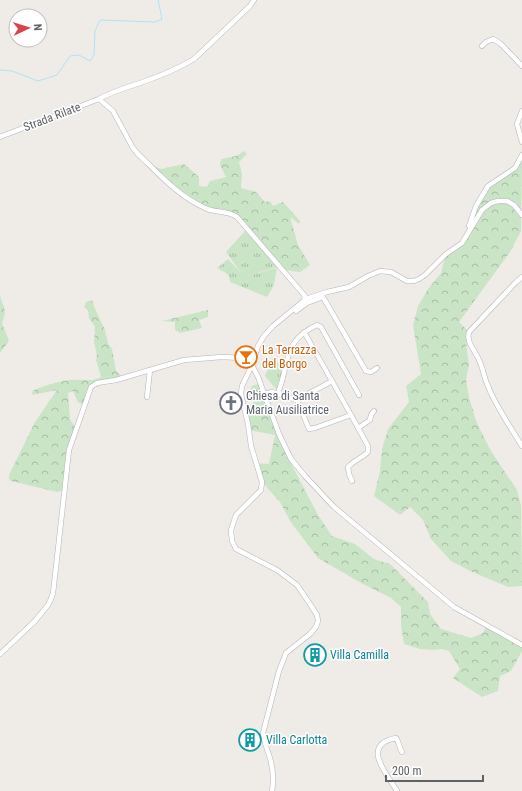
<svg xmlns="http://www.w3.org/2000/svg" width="522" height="791" viewBox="0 0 522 791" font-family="'Roboto Condensed',sans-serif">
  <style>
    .grass { fill: url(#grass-tufts) }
    .forest { fill: url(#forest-crowns) }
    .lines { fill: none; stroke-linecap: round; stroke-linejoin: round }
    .stream { stroke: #afe2f7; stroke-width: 1 }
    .minor-casing { stroke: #b2b4b7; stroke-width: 5.5 }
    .minor { stroke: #fff; stroke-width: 4.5 }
    .labels { text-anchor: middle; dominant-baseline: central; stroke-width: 3; stroke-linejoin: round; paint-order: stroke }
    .street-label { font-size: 12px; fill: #5e6265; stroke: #fff }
    .food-label { font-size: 12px; fill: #c56008; stroke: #fff; text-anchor: start }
    .worship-label { font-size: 12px; fill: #5b616d; stroke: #fff; text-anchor: start }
    .culture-label { font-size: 12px; fill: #0d838f; stroke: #fff; text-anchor: start }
  </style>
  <defs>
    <pattern id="grass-tufts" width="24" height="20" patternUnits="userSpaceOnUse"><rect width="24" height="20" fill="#cae4c6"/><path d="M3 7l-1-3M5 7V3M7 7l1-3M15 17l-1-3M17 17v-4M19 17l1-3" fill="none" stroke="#a7bca4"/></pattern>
    <pattern id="forest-crowns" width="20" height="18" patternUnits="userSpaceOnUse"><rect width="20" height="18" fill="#cae4c6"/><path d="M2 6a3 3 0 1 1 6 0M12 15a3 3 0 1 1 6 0" fill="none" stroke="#a7bca4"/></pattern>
  </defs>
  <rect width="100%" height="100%" fill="#efece7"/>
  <g class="grass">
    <path d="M 245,231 L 278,267 L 244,277 L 277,268 L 274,285 L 267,297 L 230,282 C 229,272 225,273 217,268 L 228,259 L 241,273 L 226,252 Z"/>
    <path d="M 272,358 C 283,364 285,381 276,389 L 265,376 Z"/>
  </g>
  <g class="forest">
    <path d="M 244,151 L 247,154 L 239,162 L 242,174 L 241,188 L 256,192 L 265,202 L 270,201 L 273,206 L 283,202 L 300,221 L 299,224 L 290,217 L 298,245 L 310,265 L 300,272 L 283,270 L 278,267 L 245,231 L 246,229 L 237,217 L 212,210 L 185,196 L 146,162 L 161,169 L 184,164 L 199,177 L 199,186 L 207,187 L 210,181 L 226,177 L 220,165 L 221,159 L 236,156 Z"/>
    <path d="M 522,155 L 521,231 L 510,252 L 459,322 L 469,332 L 466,342 L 469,366 L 466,379 L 469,397 L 476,421 L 491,451 L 517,490 L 521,505 L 522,586 L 508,587 L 470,571 L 451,561 L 431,539 L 423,520 L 410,507 L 400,515 L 374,496 L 380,471 L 382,449 L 388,429 L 409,402 L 406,386 L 421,374 L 413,325 L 418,306 L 428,289 L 441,273 L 446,254 L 462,243 L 466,235 L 476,207 L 488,186 L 515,168 Z"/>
    <path d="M 0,293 C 1,307 9,307 2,323 L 9,341 L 0,353 Z"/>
    <path d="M 92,300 L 96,311 L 105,330 L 108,343 L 112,349 L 116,371 L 121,376 L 95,384 L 87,389 L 83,405 L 78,402 L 73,391 L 68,393 L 70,419 L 76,429 L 69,450 L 64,490 L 57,492 L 11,481 L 9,479 L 9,475 L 35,422 L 57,390 L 32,395 L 33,391 C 41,386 63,380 72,380 C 82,379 92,382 101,377 L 96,360 L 97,355 L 94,342 L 95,327 L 89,318 L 88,310 L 84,307 L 86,302 Z"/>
    <path d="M 208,310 L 208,317 L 199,320 L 202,328 L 180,333 L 175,330 L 175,322 L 162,321 Z"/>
    <path d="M 259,384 L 285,452 L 318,515 L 332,536 L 355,544 L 374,559 L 390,564 L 428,602 L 430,614 L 441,629 L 471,638 L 483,633 L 486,627 L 522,648 L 522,651 L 511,671 L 500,676 L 498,691 L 482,697 L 453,678 L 460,669 L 449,651 L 442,649 L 432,650 L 420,649 L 404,644 L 401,625 L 401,607 L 391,598 L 361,583 L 318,558 L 290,521 L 280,502 L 262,482 L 256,463 L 269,464 L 275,435 L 249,430 L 245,407 L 250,410 L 254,400 L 249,397 L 252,386 Z"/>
  </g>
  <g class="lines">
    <path class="stream" d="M 0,70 L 12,71 L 38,81 L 57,75 L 70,56 L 79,55 L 90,61 L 94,55 L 95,31 L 100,20 L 155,22 L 162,19 L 158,0"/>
    <g class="minor-casing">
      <g id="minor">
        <path d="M 482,46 L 486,42 L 493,39 L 501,44 L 522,66"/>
        <path d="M 99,99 L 113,111 L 133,148 L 138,154 C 158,173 178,196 205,208 C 215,213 227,210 237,217 L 305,296 L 304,301"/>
        <path d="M 522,111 L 517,124 L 522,142"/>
        <path d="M 0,137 L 99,99 C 113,91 128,87 143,82 C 160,76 179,68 194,59 L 250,6 L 254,0"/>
        <path d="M 469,226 L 476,206 L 488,186 L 515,168 L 522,155"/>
        <path d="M 522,277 L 516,282 L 469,332 C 466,343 475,350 479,360 C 483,368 484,378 488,386 C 496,407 510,426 522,446"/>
        <path d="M 296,311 L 307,303 L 323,297 L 366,371 L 371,372 L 377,368"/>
        <path d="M 304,332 L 332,381"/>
        <path d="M 278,393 C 290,363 282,341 317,325 L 321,327 L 359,395"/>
        <path d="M 264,394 L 272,392 L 297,400 L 309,429 L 315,428 L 351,415 L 332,381 L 297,400"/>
        <path d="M 147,397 L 150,370"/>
        <path d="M 351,415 L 368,446 L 368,452 C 362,458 354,460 348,467 L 349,474 L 352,481"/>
        <path d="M 358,428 L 370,420 L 371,415 L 374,411"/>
        <path d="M 0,654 L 35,621 L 48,605 L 51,599 L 53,593 L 57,558 L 69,450 L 91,387 L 97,383 L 116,380 L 184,360 L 222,357 L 243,358 L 252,365 L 258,377 L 279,434 L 291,459 L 305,476 L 334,507 L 454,607 L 522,645"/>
        <path d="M 272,791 C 274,780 273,769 270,758 C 267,749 264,742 263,733 L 279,671 L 286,653 L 310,634 L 316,627 L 318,621 L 317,615 L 310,604 L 297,585 L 277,570 L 236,549 L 232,541 L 231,530 L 236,515 L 261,490 L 262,482 L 251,446 L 248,424 L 241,394 L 242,386 L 252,365 L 258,346 L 264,336 L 273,326 L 306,299 L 327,292 L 349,287 L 368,276 L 380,271 L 391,272 L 407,281 L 414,281 L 419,279 L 425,275 L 446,254 L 462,243 L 482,210 L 491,203 L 498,201 L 507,201 L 514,205 L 522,215"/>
        <path d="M 397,791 C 387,774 360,745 396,738 C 399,742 399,747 402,752"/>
      </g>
    </g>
    <use href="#minor" class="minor"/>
  </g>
  <defs>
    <g id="bar-ring" transform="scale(1.15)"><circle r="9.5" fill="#fff" stroke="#e8710a" stroke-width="1.5"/><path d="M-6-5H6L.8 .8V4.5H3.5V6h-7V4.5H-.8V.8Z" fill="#e8710a"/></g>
    <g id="church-ring" transform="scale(1.15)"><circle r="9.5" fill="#fff" stroke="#6b7280" stroke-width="1.5"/><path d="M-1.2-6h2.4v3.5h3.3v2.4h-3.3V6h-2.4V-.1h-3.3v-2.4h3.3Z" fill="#6b7280"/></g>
    <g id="building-ring" transform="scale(1.15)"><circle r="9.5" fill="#fff" stroke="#0f9aa8" stroke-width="1.5"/><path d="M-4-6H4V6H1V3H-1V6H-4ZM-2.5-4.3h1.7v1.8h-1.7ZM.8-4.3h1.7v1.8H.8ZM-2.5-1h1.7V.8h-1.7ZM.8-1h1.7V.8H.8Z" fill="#0f9aa8"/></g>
  </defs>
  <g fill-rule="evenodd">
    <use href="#bar-ring" x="246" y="357"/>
    <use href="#church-ring" x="231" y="403"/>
    <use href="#building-ring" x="315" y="655"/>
    <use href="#building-ring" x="250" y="740"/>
  </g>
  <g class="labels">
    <g class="street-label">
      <text transform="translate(52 117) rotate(-21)">Strada Rilate</text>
    </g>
    <g class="food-label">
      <text x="262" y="350">La Terrazza<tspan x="262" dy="14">del Borgo</tspan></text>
    </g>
    <g class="worship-label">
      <text x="246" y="396">Chiesa di Santa<tspan x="246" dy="14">Maria Ausiliatrice</tspan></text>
    </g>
    <g class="culture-label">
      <text x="330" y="655">Villa Camilla</text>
      <text x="266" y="740">Villa Carlotta</text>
    </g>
  </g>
  <g transform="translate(28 28) rotate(86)"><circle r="19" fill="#ffffff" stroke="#bfc0c1"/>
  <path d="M0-3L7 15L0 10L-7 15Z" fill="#d9434c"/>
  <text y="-6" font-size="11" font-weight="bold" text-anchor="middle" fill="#5e6265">N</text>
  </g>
  <path d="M386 775v6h97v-6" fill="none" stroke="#5e6265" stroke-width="2"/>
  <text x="392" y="775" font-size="12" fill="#5e6265" stroke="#ffffff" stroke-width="3" paint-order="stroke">200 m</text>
</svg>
